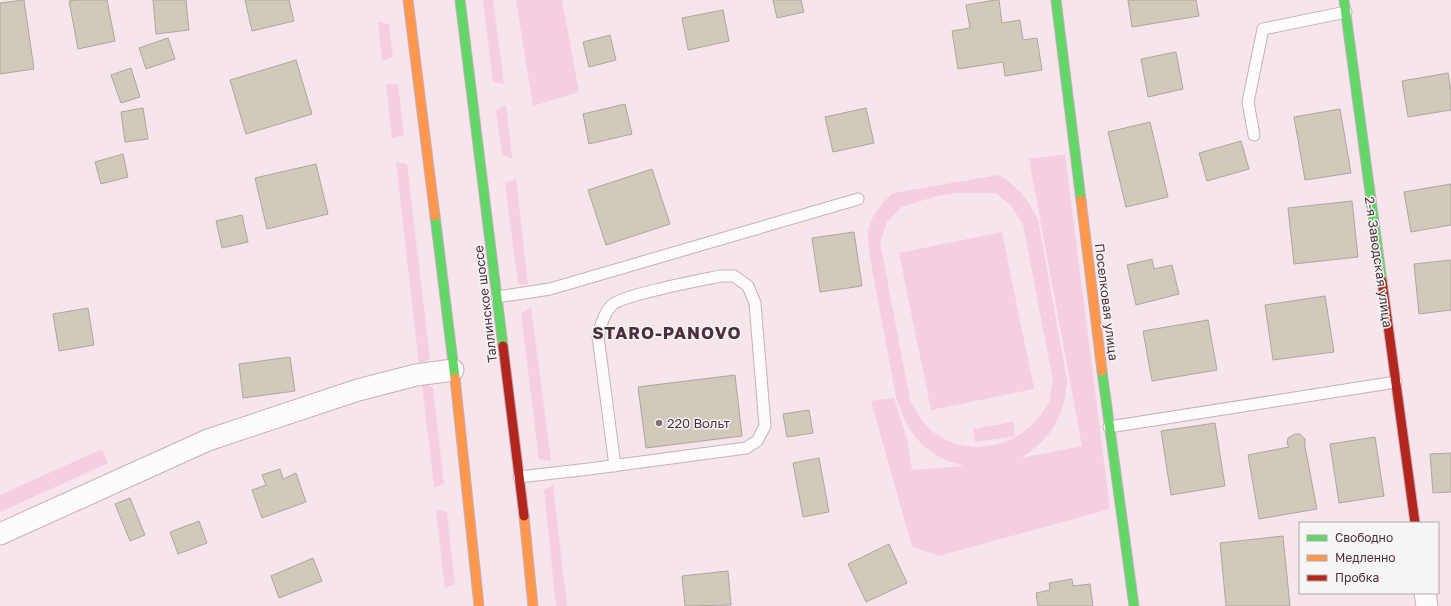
<svg xmlns="http://www.w3.org/2000/svg" width="1451" height="606" viewBox="0 0 1451 606" font-family="'Golos Text',sans-serif">
  <style>
    .green { fill: #f5cee0; fill-rule: evenodd }
    .building { fill: #d1caba; stroke: #aea79c }
    .lines { fill: none; stroke-linecap: round; stroke-linejoin: round }
    .lane-casing { stroke: #c4b0b9; stroke-width: 13 }
    .street-casing { stroke: #c4b0b9; stroke-width: 23 }
    .fast-casing { stroke: #c4b0b9; stroke-width: 11 }
    .slow-casing { stroke: #c4b0b9; stroke-width: 11 }
    .jam-casing { stroke: #c4b0b9; stroke-width: 11 }
    .lane { stroke: #fefbfc; stroke-width: 11 }
    .street { stroke: #fefbfc; stroke-width: 21 }
    .fast { stroke: #63d668; stroke-width: 9 }
    .slow { stroke: #ff974d; stroke-width: 9 }
    .jam { stroke: #b3261e; stroke-width: 9 }
    .poi-dot { fill: #886f7a; stroke: #f5f5f5; stroke-width: 1.5 }
    .labels { text-anchor: middle; dominant-baseline: central; stroke-width: 3; stroke-linejoin: round; paint-order: stroke }
    .street-label { font-size: 13px; fill: #4c2f3d; stroke: #f5f5f5 }
    .poi-label { font-size: 13px; fill: #4c2f3d; stroke: #f5f5f5; text-anchor: start }
    .district-label { font-size: 17px; font-weight: bold; letter-spacing: 1px; fill: #4c2f3d; stroke: #f5f5f5 }
  </style>
  <rect width="100%" height="100%" fill="#f6e5ec"/>
  <g class="green">
    <path d="M 483,0 L 493,0 L 504,84 L 493,82 Z"/>
    <path d="M 516,0 L 562,0 L 579,92 L 533,106 Z"/>
    <path d="M 378,22 L 389,24 L 393,57 L 382,61 Z"/>
    <path d="M 386,84 L 398,84 L 404,135 L 392,138 Z"/>
    <path d="M 506,105 L 512,157 L 512,158 L 502,155 L 496,111 Z"/>
    <path d="M 1065,154 L 1110,509 L 939,556 L 912,547 L 871,401 L 894,398 L 907,439 L 912,470 L 964,466 C 924,455 909,436 896,397 L 870,258 C 869,251 868,243 868,236 C 868,219 881,204 893,193 L 999,175 C 1018,187 1029,200 1038,220 L 1067,380 C 1065,416 1051,439 1021,458 L 1082,446 L 1029,159 ZM 958,193 L 996,193 L 1011,206 L 1023,224 L 1053,381 C 1051,388 1051,396 1049,402 C 1047,406 1044,409 1042,413 C 1019,447 970,458 936,434 C 923,425 917,413 910,400 L 880,242 L 887,222 L 901,207 L 937,196 Z"/>
    <path d="M 396,162 L 407,164 L 430,359 L 419,364 Z"/>
    <path d="M 516,179 L 528,285 L 518,284 L 505,183 Z"/>
    <path d="M 1002,232 L 1034,389 L 931,410 L 899,253 Z"/>
    <path d="M 531,307 L 551,461 L 539,459 L 521,314 Z"/>
    <path d="M 422,384 L 433,387 L 444,484 L 434,487 Z"/>
    <path d="M 1013,422 L 1015,436 L 975,442 L 973,429 Z"/>
    <path d="M 102,449 L 108,463 L 0,512 L 0,495 Z"/>
    <path d="M 553,485 L 567,606 L 556,606 L 544,490 Z"/>
    <path d="M 436,510 L 447,512 L 455,584 L 445,588 Z"/>
  </g>
  <g class="building">
    <path d="M 24,0 L 34,69 L 0,74 L 0,3 Z"/>
    <path d="M 76,0 L 107,0 L 115,41 L 78,49 L 69,1 Z"/>
    <path d="M 153,0 L 186,0 L 189,30 L 156,34 Z"/>
    <path d="M 245,0 L 289,0 L 294,21 L 252,31 Z"/>
    <path d="M 773,0 L 801,0 L 804,12 L 777,18 Z"/>
    <path d="M 995,0 L 999,0 L 1002,23 L 1020,20 L 1023,40 L 1037,38 L 1042,70 L 1005,76 L 1003,62 L 958,69 L 952,31 L 970,28 L 966,5 Z"/>
    <path d="M 1128,0 L 1196,0 L 1199,16 L 1132,27 Z"/>
    <path d="M 723,10 L 729,41 L 688,50 L 682,18 Z"/>
    <path d="M 610,35 L 616,60 L 589,67 L 583,42 Z"/>
    <path d="M 168,38 L 175,59 L 146,69 L 139,48 Z"/>
    <path d="M 1176,52 L 1183,89 L 1148,97 L 1141,59 Z"/>
    <path d="M 296,60 L 312,114 L 246,134 L 230,80 Z"/>
    <path d="M 131,68 L 140,97 L 121,103 L 111,75 Z"/>
    <path d="M 1448,73 L 1451,91 L 1451,110 L 1408,117 L 1402,81 Z"/>
    <path d="M 625,104 L 632,134 L 589,144 L 583,114 Z"/>
    <path d="M 143,108 L 148,139 L 125,142 L 121,112 Z"/>
    <path d="M 866,108 L 874,143 L 833,152 L 825,117 Z"/>
    <path d="M 1340,109 L 1351,173 L 1305,180 L 1294,117 Z"/>
    <path d="M 1150,122 L 1168,197 L 1126,207 L 1108,132 Z"/>
    <path d="M 1241,141 L 1249,169 L 1207,181 L 1199,153 Z"/>
    <path d="M 123,154 L 128,177 L 101,184 L 95,162 Z"/>
    <path d="M 316,164 L 328,214 L 267,229 L 255,178 Z"/>
    <path d="M 652,169 L 670,224 L 606,245 L 588,190 Z"/>
    <path d="M 1451,184 L 1451,225 L 1411,232 L 1404,192 Z"/>
    <path d="M 1352,201 L 1358,257 L 1294,264 L 1288,208 Z"/>
    <path d="M 242,215 L 248,242 L 222,248 L 216,221 Z"/>
    <path d="M 854,232 L 862,286 L 820,292 L 812,238 Z"/>
    <path d="M 1152,259 L 1154,269 L 1172,265 L 1179,294 L 1136,305 L 1127,265 Z"/>
    <path d="M 1451,260 L 1451,310 L 1419,314 L 1414,264 Z"/>
    <path d="M 1325,296 L 1334,352 L 1273,360 L 1265,305 Z"/>
    <path d="M 88,308 L 94,345 L 59,351 L 53,314 Z"/>
    <path d="M 1208,320 L 1217,370 L 1152,381 L 1143,331 Z"/>
    <path d="M 290,357 L 295,391 L 243,398 L 239,364 Z"/>
    <path d="M 735,375 L 742,436 L 646,448 L 638,387 Z"/>
    <path d="M 809,410 L 813,433 L 787,437 L 783,414 Z"/>
    <path d="M 1215,423 L 1225,486 L 1171,495 L 1161,431 Z"/>
    <path d="M 1295,434 L 1300,434 L 1305,439 L 1305,447 L 1317,509 L 1259,519 L 1248,455 L 1289,447 L 1287,444 L 1288,438 Z"/>
    <path d="M 1375,437 L 1384,496 L 1339,503 L 1330,444 Z"/>
    <path d="M 1451,453 L 1451,492 L 1433,493 L 1430,454 Z"/>
    <path d="M 819,458 L 829,512 L 803,517 L 793,463 Z"/>
    <path d="M 280,469 L 283,479 L 296,473 L 306,502 L 262,518 L 252,490 L 266,485 L 262,475 Z"/>
    <path d="M 130,498 L 145,535 L 130,541 L 115,504 Z"/>
    <path d="M 199,521 L 207,543 L 178,554 L 170,532 Z"/>
    <path d="M 1283,536 L 1290,606 L 1226,606 L 1220,543 Z"/>
    <path d="M 889,544 L 907,583 L 866,602 L 848,564 Z"/>
    <path d="M 313,558 L 322,581 L 279,598 L 271,576 Z"/>
    <path d="M 728,571 L 731,605 L 685,606 L 682,576 Z"/>
    <path d="M 1072,579 L 1073,586 L 1090,584 L 1093,606 L 1038,606 L 1036,593 L 1050,590 L 1049,583 Z"/>
  </g>
  <g class="lines">
    <g class="lane-casing">
      <g id="lane">
        <path d="M 1254,135 L 1248,102 L 1263,29 L 1346,12"/>
        <path d="M 497,297 L 550,289 L 858,199"/>
        <path d="M 1109,427 L 1396,382"/>
        <path d="M 519,477 L 589,469 L 746,448 L 757,441 L 765,426 L 755,303 L 748,286 L 734,276 L 720,276 C 701,280 622,295 612,305 C 604,313 601,325 598,336 L 615,466"/>
      </g>
    </g>
    <g class="street-casing">
      <g id="street">
        <path d="M 0,534 L 208,440 L 358,390 L 416,375 L 453,370"/>
        <path d="M 1425,593 L 1427,606"/>
      </g>
    </g>
    <g class="fast-casing">
      <g id="fast">
        <path d="M 460,0 L 503,346"/>
        <path d="M 1056,0 L 1081,200"/>
        <path d="M 1344,0 L 1382,281"/>
        <path d="M 435,216 L 455,378"/>
        <path d="M 1102,371 L 1134,606"/>
      </g>
    </g>
    <g class="slow-casing">
      <g id="slow">
        <path d="M 408,0 L 435,216"/>
        <path d="M 1081,200 L 1102,371"/>
        <path d="M 455,378 L 479,606"/>
        <path d="M 524,516 L 533,606"/>
      </g>
    </g>
    <g class="jam-casing">
      <g id="jam">
        <path d="M 1382,281 L 1415,523"/>
        <path d="M 503,346 L 524,516"/>
      </g>
    </g>
    <use href="#lane" class="lane"/>
    <use href="#street" class="street"/>
    <use href="#fast" class="fast"/>
    <use href="#slow" class="slow"/>
    <use href="#jam" class="jam"/>
  </g>
  <circle class="poi-dot" cx="659" cy="423" r="4"/>
  <g class="labels">
    <g class="street-label">
      <text transform="translate(1379 262) rotate(82)">2-я Заводская улица</text>
      <text transform="translate(1107 302) rotate(83)">Поселковая улица</text>
      <text transform="translate(485 304) rotate(-97)">Таллинское шоссе</text>
    </g>
    <g class="poi-label">
      <text x="667" y="423">220 Вольт</text>
    </g>
    <g class="district-label">
      <text x="667" y="332">STARO-PANOVO</text>
    </g>
  </g>
  <rect x="1299" y="522" width="140" height="72" fill="#f5f5f5" stroke="#b1a6ab"/>
  <rect x="1307" y="535" width="20" height="6" fill="#63d668" stroke="#b1a6ab"/>
  <text x="1335" y="542" font-size="12" fill="#4c2f3d">Свободно</text>
  <rect x="1307" y="555" width="20" height="6" fill="#ff974d" stroke="#b1a6ab"/>
  <text x="1335" y="562" font-size="12" fill="#4c2f3d">Медленно</text>
  <rect x="1307" y="575" width="20" height="6" fill="#b3261e" stroke="#b1a6ab"/>
  <text x="1335" y="582" font-size="12" fill="#4c2f3d">Пробка</text>
</svg>
